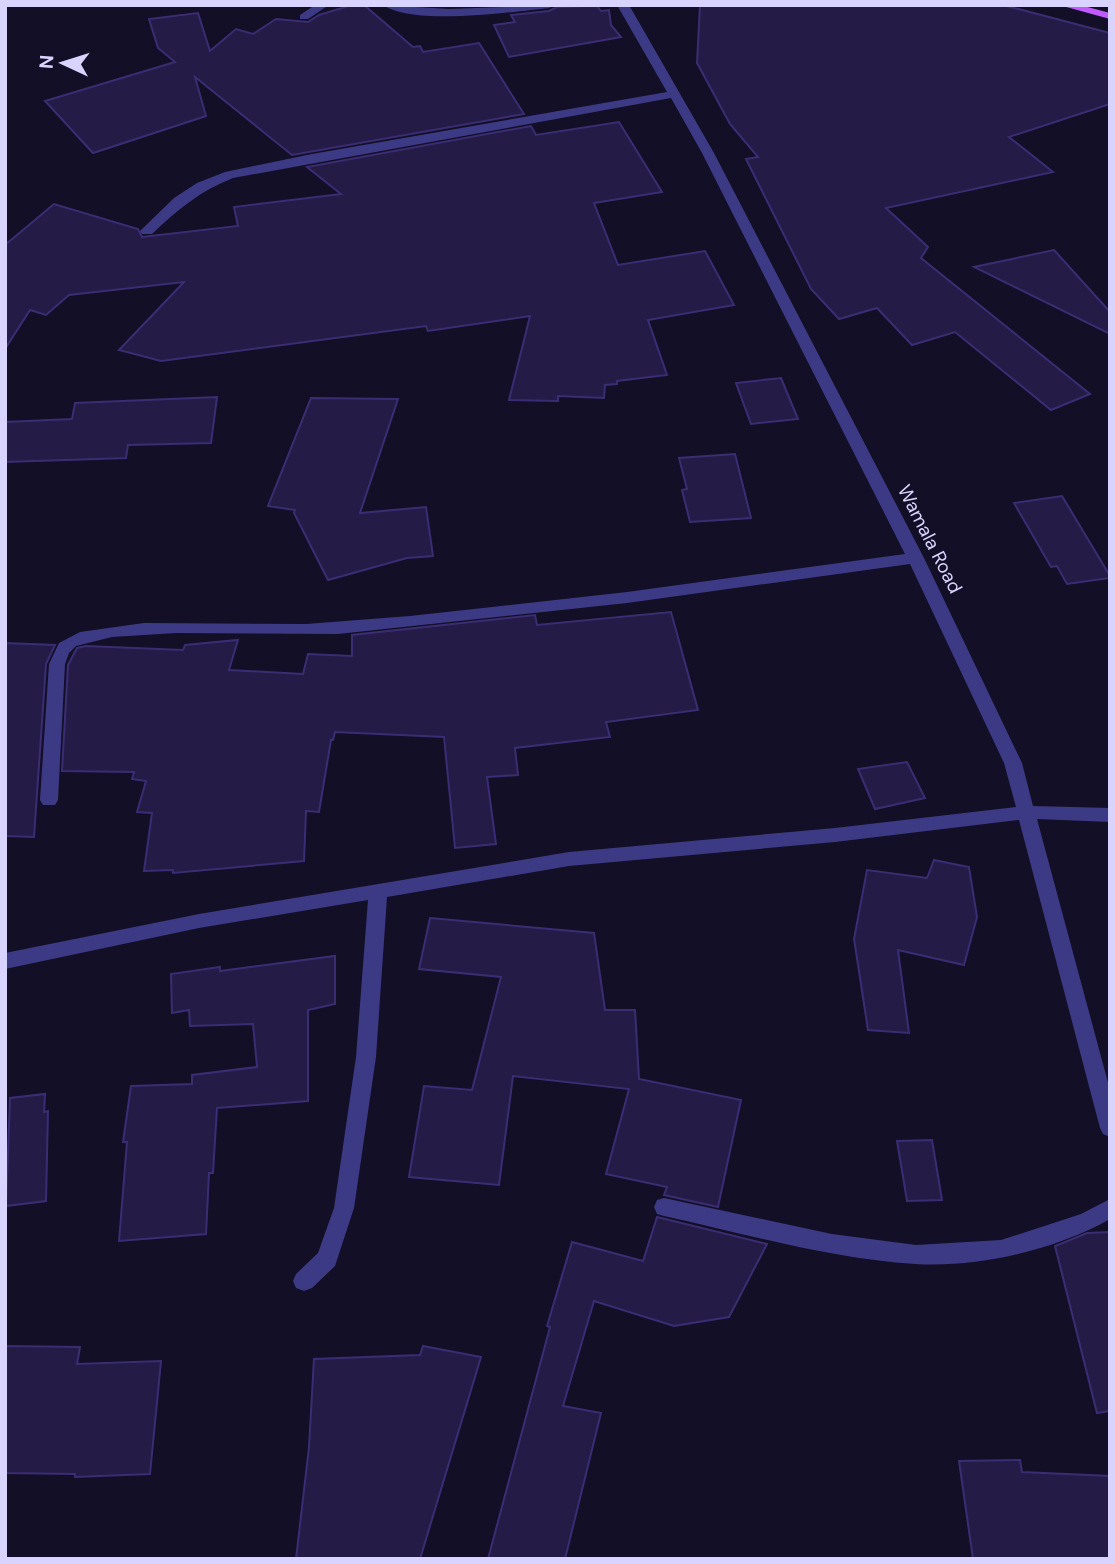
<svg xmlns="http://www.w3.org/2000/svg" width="1115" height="1564" viewBox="0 0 1115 1564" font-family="'DM Sans',sans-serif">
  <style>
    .building { fill: #241b47; stroke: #3b2d73; stroke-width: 2 }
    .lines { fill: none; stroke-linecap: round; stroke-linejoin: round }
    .minor { fill: #3d3a85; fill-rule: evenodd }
    .primary { fill: #c25bff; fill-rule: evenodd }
    .labels { text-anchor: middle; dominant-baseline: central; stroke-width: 5; stroke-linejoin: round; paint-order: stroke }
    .street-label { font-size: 19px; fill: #d9d4ff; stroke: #130f26 }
  </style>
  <rect width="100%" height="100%" fill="#130f26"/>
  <g class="building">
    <path d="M 352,5 L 364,5 L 413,47 L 420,46 L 423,52 L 479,43 L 524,114 L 292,155 L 195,77 L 206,116 L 93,153 L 45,101 L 175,62 L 158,48 L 149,19 L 198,13 L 210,51 L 236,29 L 253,34 L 276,19 L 308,22 L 319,15 Z"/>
    <path d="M 700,5 L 1003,5 L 1110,33 L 1110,104 L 1009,137 L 1053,172 L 886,208 L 928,247 L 921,258 L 1090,394 L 1051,410 L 955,332 L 912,345 L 877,308 L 839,319 L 811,289 L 746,159 L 758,157 L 730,124 L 697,63 Z"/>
    <path d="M 597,6 L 601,11 L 609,10 L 611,25 L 621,37 L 509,57 L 494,25 L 515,22 L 511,15 L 549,11 L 557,7 Z"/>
    <path d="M 619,122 L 662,192 L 594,203 L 618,265 L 705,251 L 734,305 L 648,320 L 667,375 L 617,381 L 617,384 L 605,385 L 604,398 L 558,396 L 558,401 L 509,400 L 530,316 L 428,331 L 426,326 L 161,361 L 119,350 L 184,282 L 69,295 L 46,315 L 30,310 L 5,349 L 5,245 L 54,204 L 138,229 L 142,237 L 238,226 L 234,207 L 341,194 L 307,167 L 531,126 L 536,135 Z"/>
    <path d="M 1054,250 L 1110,312 L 1110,334 L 974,267 Z"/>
    <path d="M 781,378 L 798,419 L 751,424 L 736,383 Z"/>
    <path d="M 217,397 L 211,443 L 128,445 L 126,458 L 5,462 L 5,422 L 72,419 L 75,403 Z"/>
    <path d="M 311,398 L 398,399 L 360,513 L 426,507 L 433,556 L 407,558 L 328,580 L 294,513 L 295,510 L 268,506 Z"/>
    <path d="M 735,454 L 751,518 L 690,522 L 682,490 L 687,489 L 679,458 Z"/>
    <path d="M 1062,496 L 1110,576 L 1110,578 L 1067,584 L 1057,566 L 1051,567 L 1014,503 Z"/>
    <path d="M 671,612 L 698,710 L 606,722 L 610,737 L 515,748 L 518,775 L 487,777 L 496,844 L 455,848 L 444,737 L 335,732 L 333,740 L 331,740 L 319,812 L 306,811 L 304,861 L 173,873 L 173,870 L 144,871 L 152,813 L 137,812 L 146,781 L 132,779 L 134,772 L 62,771 L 68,665 L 77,648 L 86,646 L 183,650 L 185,645 L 238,640 L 229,670 L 303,674 L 308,654 L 352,656 L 352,635 L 535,615 L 537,625 Z"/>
    <path d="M 5,643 L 55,645 L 46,664 L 34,837 L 5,836 Z"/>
    <path d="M 907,762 L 925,798 L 875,809 L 858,769 Z"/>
    <path d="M 934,860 L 969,867 L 977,917 L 964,965 L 898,950 L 909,1033 L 868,1030 L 854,939 L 867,870 L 927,878 Z"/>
    <path d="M 430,918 L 594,933 L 605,1010 L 635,1010 L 639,1079 L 741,1100 L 718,1207 L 664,1195 L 667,1187 L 606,1174 L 629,1089 L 513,1076 L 499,1185 L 409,1177 L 424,1086 L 472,1090 L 501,977 L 419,969 Z"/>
    <path d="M 335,956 L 335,1004 L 308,1010 L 308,1101 L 217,1108 L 213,1173 L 209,1173 L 206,1234 L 119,1241 L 127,1142 L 123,1142 L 131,1086 L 192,1084 L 192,1075 L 257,1067 L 253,1024 L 190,1026 L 189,1010 L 172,1013 L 171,974 L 220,967 L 220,971 Z"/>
    <path d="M 45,1094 L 44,1112 L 48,1111 L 46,1201 L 6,1206 L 10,1098 Z"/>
    <path d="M 932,1140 L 942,1200 L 907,1201 L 897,1141 Z"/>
    <path d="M 657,1217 L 767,1244 L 729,1317 L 674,1326 L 594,1301 L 563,1406 L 601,1413 L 565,1559 L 488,1559 L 550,1327 L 547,1326 L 572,1242 L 643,1261 Z"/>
    <path d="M 1110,1232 L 1110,1411 L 1097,1413 L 1055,1246 L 1087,1233 Z"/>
    <path d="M 5,1346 L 80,1347 L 77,1364 L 161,1361 L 150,1474 L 75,1477 L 75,1474 L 5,1473 Z"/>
    <path d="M 423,1346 L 481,1357 L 420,1559 L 296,1559 L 309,1447 L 314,1359 L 420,1355 Z"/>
    <path d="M 1020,1460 L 1022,1472 L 1110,1476 L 1110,1559 L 973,1559 L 959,1461 Z"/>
  </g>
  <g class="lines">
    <g class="minor">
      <path d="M 315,5 L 329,5 L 308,19 L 300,19 L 300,15 Z"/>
      <path d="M 383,5 L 449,9 L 555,5 L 549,8 C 511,12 414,26 383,5 Z"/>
      <path d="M 617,5 L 629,5 L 714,153 L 924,558 L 1022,763 L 1033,806 L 1110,808 L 1110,822 L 1037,819 L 1110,1090 L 1110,1137 L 1103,1134 L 1100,1128 L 1019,820 L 835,842 L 569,866 L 387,897 L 376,1057 L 354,1208 L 335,1266 L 312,1288 L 304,1291 L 296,1288 L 293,1281 L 296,1274 L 318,1253 L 334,1208 L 356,1057 L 368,900 L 199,928 L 5,969 L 5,953 L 199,914 L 569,852 L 835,828 L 1016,807 L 1004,763 L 910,564 L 627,603 L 338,634 L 176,633 L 112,637 L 76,646 L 69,653 L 65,664 L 58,800 L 55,805 L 43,805 L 40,800 L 49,664 L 59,643 L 80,632 L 144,623 L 306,624 L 410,616 L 627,592 L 905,554 L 702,153 L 671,98 L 233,178 C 200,191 177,210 152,234 L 142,234 L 140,231 L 174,198 L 197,183 L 225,172 L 312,154 L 667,92 Z"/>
      <path d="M 664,1198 L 832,1234 L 916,1245 L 1001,1240 L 1081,1214 L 1110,1199 L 1110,1219 C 1055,1250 978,1268 915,1264 C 831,1259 746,1234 664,1216 L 657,1214 L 654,1207 L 657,1200 Z"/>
    </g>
    <path class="primary" d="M 1059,5 L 1080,5 L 1110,13 L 1110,19 Z"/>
  </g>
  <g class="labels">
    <g class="street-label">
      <text transform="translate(930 539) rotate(63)">Wamala Road</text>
    </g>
  </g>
  <rect width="1115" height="1564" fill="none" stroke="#d9d4ff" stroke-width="14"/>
  <g transform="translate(63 63) rotate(274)" stroke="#130f26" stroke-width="5" paint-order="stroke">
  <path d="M0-5L12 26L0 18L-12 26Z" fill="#d9d4ff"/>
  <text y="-10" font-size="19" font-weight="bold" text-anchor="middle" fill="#d9d4ff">N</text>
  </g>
</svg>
